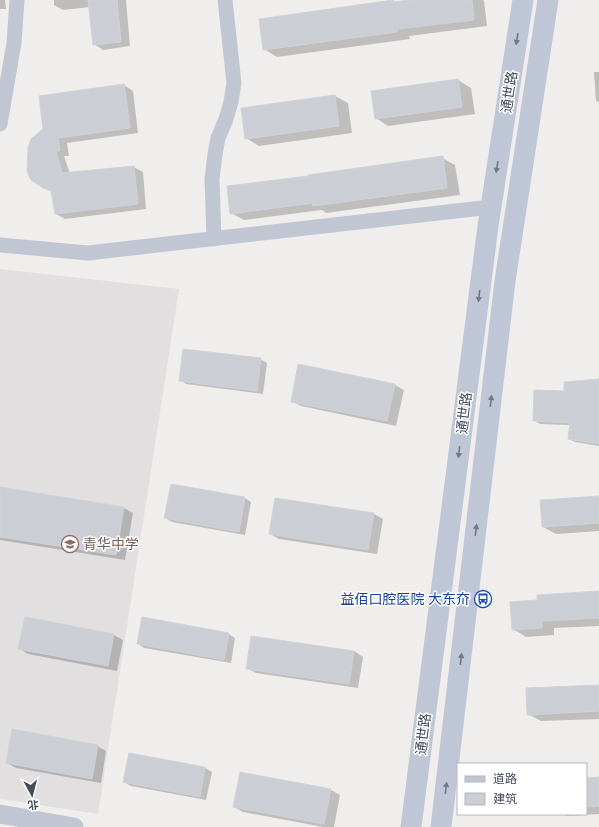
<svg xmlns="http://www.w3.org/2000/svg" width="599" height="827" viewBox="0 0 599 827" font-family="'Space Grotesk','Noto Sans SC',sans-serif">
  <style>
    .education { fill: #e1dfdf }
    .shadow { fill: #0003 }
    .building { fill: #ccced5; stroke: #d1d2d9 }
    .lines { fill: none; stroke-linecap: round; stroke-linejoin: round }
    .minor { stroke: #c0c7d3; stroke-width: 15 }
    .tertiary { stroke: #c0c7d3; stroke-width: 19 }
    .secondary { stroke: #bfc7d7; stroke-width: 21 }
    .oneway { fill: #707886 }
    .labels { text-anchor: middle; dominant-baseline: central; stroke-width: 3; stroke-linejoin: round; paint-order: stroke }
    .street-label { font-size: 14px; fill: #454d5b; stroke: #fff }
    .education-label { font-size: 14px; fill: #785e54; stroke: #fff; text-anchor: start }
    .transit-label { font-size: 14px; fill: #164399; stroke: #fff; text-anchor: end }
  </style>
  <rect width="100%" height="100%" fill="#f0eeed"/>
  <path class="education" d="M 0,269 L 179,289 L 98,814 L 0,799 Z"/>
  <g class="shadow">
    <path d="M 0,0 L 5,0 L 6,9 L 0,9 Z"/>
    <path d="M 54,0 L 126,0 L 130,46 L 103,50 L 94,44 L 90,7 L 63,10 L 54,5 Z"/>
    <path d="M 417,0 L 483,0 L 484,1 L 487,26 L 409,36 L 410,39 L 277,57 L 264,49 L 393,2 L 395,3 Z"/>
    <path d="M 594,72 L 599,72 L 599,102 L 596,101 Z"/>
    <path d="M 458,80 L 471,88 L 475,114 L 388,126 L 376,118 L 372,92 Z"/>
    <path d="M 124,85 L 133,91 L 138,133 L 67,143 L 69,156 L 64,156 L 70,174 L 134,167 L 143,172 L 146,209 L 65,219 L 56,214 L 52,192 L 44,187 L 44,129 L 40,97 Z"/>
    <path d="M 335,96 L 348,103 L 352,133 L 259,146 L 246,138 Z"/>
    <path d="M 442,158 L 455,165 L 460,195 L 326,213 L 322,210 L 244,220 L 231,213 Z"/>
    <path d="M 260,359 L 267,363 L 263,394 L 186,384 L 180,380 Z"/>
    <path d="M 299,365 L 395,385 L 404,390 L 396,426 L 301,406 L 292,401 Z"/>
    <path d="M 599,380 L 599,446 L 575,442 L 569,439 L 571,425 L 540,424 L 534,420 L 566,392 Z"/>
    <path d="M 0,488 L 124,508 L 133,513 L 125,560 L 0,540 Z"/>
    <path d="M 599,497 L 599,531 L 556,534 L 543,527 Z"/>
    <path d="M 245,498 L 251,502 L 245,535 L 172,522 L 165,518 Z"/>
    <path d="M 276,499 L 374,514 L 383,519 L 377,554 L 279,539 L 270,534 Z"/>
    <path d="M 599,592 L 599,626 L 554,628 L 554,635 L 526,637 L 513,629 L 538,601 Z"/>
    <path d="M 228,634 L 235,638 L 231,663 L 144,648 L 138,644 Z"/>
    <path d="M 114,635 L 123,640 L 117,671 L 28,654 L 20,649 Z"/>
    <path d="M 354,651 L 363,657 L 358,688 L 256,673 L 247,668 Z"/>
    <path d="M 599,686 L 599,719 L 541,721 L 528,714 Z"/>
    <path d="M 97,746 L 106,751 L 101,783 L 16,768 L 7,763 Z"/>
    <path d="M 129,754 L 205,768 L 212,772 L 206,800 L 131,786 L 124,782 Z"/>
    <path d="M 599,778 L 599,814 L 566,816 L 562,814 L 586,814 L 586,779 Z"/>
    <path d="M 331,790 L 340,795 L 334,827 L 323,827 L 243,812 L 234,807 Z"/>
  </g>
  <g class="building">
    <path d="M 88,0 L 117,0 L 121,42 L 93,45 Z"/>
    <path d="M 393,0 L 393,2 L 409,0 L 472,0 L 474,20 L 397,29 L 397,32 L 263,50 L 259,19 Z"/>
    <path d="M 458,79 L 462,107 L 375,119 L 371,91 Z"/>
    <path d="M 124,84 L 130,128 L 58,138 L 60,151 L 56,151 L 62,173 L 134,166 L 138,204 L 55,214 L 51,191 L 43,188 L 31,180 L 27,171 L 28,148 L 31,139 L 43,129 L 39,96 Z"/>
    <path d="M 335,95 L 339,126 L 245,139 L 241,108 Z"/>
    <path d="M 443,156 L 447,188 L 313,206 L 312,203 L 230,214 L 227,186 L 308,176 L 308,175 Z"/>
    <path d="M 183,349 L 261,358 L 257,391 L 179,381 Z"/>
    <path d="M 298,364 L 395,384 L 387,421 L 291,402 Z"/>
    <path d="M 599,379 L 599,444 L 568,439 L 570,423 L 533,421 L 534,390 L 564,391 L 564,382 Z"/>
    <path d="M 171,484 L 245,497 L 239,532 L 164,518 Z"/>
    <path d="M 0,487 L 124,507 L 116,555 L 0,537 Z"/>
    <path d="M 599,496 L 599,523 L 542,527 L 540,500 Z"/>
    <path d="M 275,498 L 374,513 L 368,550 L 269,534 Z"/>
    <path d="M 599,591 L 599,618 L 542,621 L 542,628 L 512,630 L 510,602 L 537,600 L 537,595 Z"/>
    <path d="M 25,617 L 114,634 L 108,666 L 18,649 Z"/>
    <path d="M 142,617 L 229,633 L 224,660 L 137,644 Z"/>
    <path d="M 251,636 L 354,651 L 349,684 L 246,669 Z"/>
    <path d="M 599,685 L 599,711 L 527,715 L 526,688 Z"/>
    <path d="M 12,729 L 98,745 L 92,779 L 6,763 Z"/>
    <path d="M 129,753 L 205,767 L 200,797 L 123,782 Z"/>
    <path d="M 240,772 L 331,789 L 324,824 L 233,807 Z"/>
    <path d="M 599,777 L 599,806 L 586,807 L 586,778 Z"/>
  </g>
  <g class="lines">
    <g class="minor">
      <path d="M 0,124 L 14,43 L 17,0"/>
      <path d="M 214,239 L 212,179 L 215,154 L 218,138 L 226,119 L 231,102 L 234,83 L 225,0"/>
      <path d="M 0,245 L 88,253 L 491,207"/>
    </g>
    <path class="tertiary" d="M 0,814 L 74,827"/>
    <g class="secondary">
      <path d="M 411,827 L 488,226 L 523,0"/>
      <path d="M 441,827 L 505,281 L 548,0"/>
    </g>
  </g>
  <defs><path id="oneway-solid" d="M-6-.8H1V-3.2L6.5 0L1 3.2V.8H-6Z"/></defs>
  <g class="oneway">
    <use href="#oneway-solid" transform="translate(517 39) rotate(99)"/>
    <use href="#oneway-solid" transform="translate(497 167) rotate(99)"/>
    <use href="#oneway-solid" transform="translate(479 296) rotate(97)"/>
    <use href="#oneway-solid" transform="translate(491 401) rotate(-83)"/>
    <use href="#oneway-solid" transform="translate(459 452) rotate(97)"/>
    <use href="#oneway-solid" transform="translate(476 530) rotate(-83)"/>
    <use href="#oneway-solid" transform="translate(461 659) rotate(-83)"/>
    <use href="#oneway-solid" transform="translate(446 788) rotate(-83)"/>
  </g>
  <defs>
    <g id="school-ring" transform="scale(0.9)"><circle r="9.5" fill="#fff" stroke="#8d6e63" stroke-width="1.5"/><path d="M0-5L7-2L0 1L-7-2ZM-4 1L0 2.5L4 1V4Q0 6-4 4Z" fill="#8d6e63"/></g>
    <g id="bus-ring" transform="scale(0.9)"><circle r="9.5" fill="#fff" stroke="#1a4fb4" stroke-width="1.5"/><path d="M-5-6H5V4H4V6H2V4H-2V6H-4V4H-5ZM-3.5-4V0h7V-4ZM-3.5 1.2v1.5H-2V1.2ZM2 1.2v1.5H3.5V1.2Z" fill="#1a4fb4"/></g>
  </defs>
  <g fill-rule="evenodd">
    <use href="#school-ring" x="70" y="544"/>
    <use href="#bus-ring" x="483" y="599"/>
  </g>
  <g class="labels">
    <g class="street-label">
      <text transform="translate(509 92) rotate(-81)">通世路</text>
      <text transform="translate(464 413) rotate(-83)">通世路</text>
      <text transform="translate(423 734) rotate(-83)">通世路</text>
    </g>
    <g class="education-label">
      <text x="83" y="544">青华中学</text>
    </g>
    <g class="transit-label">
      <text x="470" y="599">益佰口腔医院 大东夼</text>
    </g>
  </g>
  <rect x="457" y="763" width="130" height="52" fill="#ffffff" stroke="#b5b8bd"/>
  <rect x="465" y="776" width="20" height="6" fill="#bfc7d7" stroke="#b5b8bd"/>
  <text x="493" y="783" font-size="12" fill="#454d5b">道路</text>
  <rect x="465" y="793" width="20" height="12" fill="#ccced5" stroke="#b5b8bd"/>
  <text x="493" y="803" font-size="12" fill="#454d5b">建筑</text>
  <g transform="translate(32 795) rotate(173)" stroke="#ffffff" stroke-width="3" paint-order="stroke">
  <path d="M0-3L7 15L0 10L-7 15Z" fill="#454d5b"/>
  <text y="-6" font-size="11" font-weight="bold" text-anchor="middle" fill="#454d5b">北</text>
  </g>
</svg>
